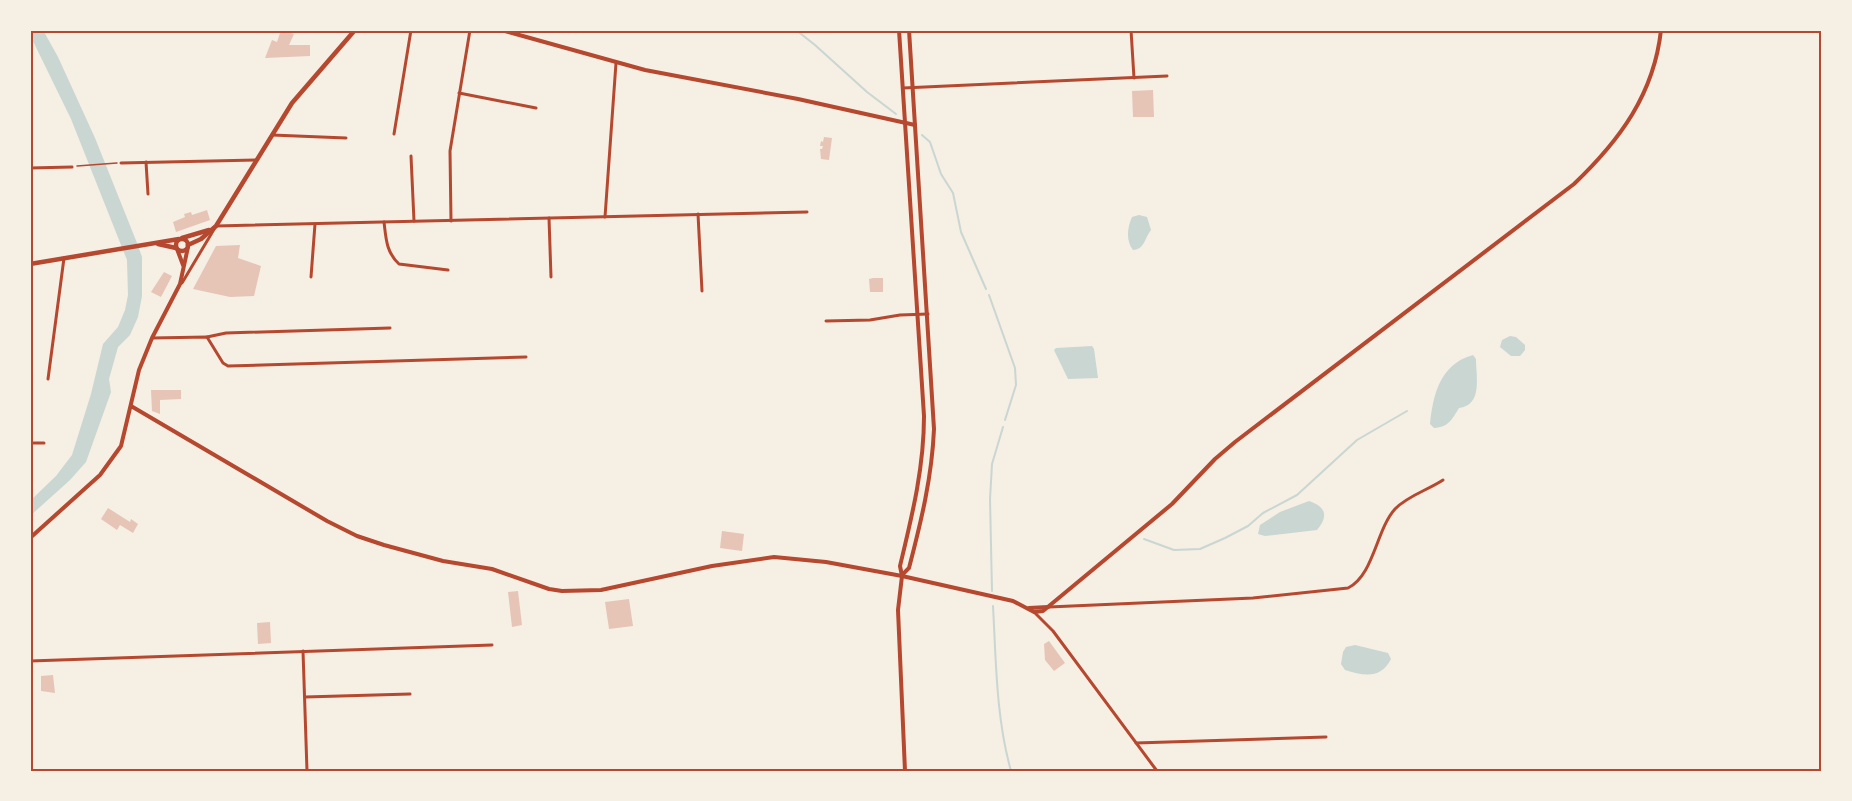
<svg xmlns="http://www.w3.org/2000/svg" width="1852" height="801" viewBox="0 0 1852 801" font-family="'Work Sans',sans-serif">
  <style>
    .water { fill: #c9d6d2 }
    .lines { fill: none; stroke-linecap: round; stroke-linejoin: round }
    .stream { stroke: #c9d6d2; stroke-width: 2 }
    .building { fill: #e6c5b7 }
    .path { stroke: #b5482f; stroke-width: 1.5 }
    .minor { stroke: #b5482f; stroke-width: 3 }
    .tertiary { stroke: #b5482f; stroke-width: 4 }
    .secondary { stroke: #b5482f; stroke-width: 4.5 }
    .neatline { fill: none; stroke: #b5482f; stroke-width: 2 }
  </style>
  <rect width="100%" height="100%" fill="#f6efe4"/>
  <g class="water">
    <path d="M 30,30 L 43,30 L 58,57 L 95,138 L 137,243 L 142,257 L 142,296 L 138,317 L 130,335 L 118,347 L 109,379 L 111,392 L 86,462 L 70,480 L 30,516 L 30,501 L 56,476 L 72,455 L 91,394 L 103,344 L 118,327 L 125,310 L 128,295 L 127,260 L 71,119 L 30,35 Z"/>
    <path d="M 1139,215 L 1147,217 L 1151,230 C 1144,239 1145,249 1133,250 C 1126,241 1127,228 1132,217 Z"/>
    <path d="M 1510,336 L 1516,337 L 1525,345 L 1525,350 L 1520,356 L 1511,356 L 1500,347 L 1502,340 Z"/>
    <path d="M 1092,346 L 1094,349 L 1098,378 L 1068,379 L 1054,350 L 1056,348 Z"/>
    <path d="M 1473,355 L 1476,359 C 1476,377 1483,405 1459,408 C 1452,419 1449,427 1434,428 L 1430,424 C 1433,395 1440,364 1473,355 Z"/>
    <path d="M 1309,501 C 1327,507 1328,517 1317,530 L 1265,536 L 1258,534 L 1260,525 L 1280,512 Z"/>
    <path d="M 1355,645 L 1388,653 L 1391,659 C 1381,679 1364,676 1345,670 L 1341,664 L 1343,652 L 1346,647 Z"/>
  </g>
  <g class="lines">
    <g class="stream">
      <path d="M 796,30 L 815,45 L 867,92 L 896,114"/>
      <path d="M 922,135 L 930,142 L 941,174 L 953,193 L 961,232 L 986,289"/>
      <path d="M 989,295 L 1015,368 L 1016,385 L 1005,420"/>
      <path d="M 1144,539 L 1174,550 L 1200,549 L 1225,538 L 1248,526 L 1263,513 L 1297,495 L 1357,440 L 1407,411"/>
      <path d="M 992,591 L 990,499 L 992,464 L 1003,427"/>
      <path d="M 993,606 C 996,660 996,718 1011,771"/>
    </g>
  </g>
  <g class="building">
    <path d="M 281,30 L 294,34 L 289,45 L 310,45 L 310,56 L 265,58 L 272,40 L 277,42 Z"/>
    <path d="M 1153,90 L 1154,117 L 1133,117 L 1132,91 Z"/>
    <path d="M 824,137 L 832,138 L 829,160 L 821,159 L 820,149 L 822,149 L 823,146 L 820,146 L 821,141 L 823,142 Z"/>
    <path d="M 207,210 L 210,220 L 176,232 L 173,222 L 185,217 L 184,214 L 191,212 L 192,215 Z"/>
    <path d="M 240,245 L 238,258 L 261,266 L 254,296 L 230,297 L 193,289 L 216,246 Z"/>
    <path d="M 164,272 L 172,276 L 161,297 L 151,292 Z"/>
    <path d="M 873,278 L 883,278 L 883,292 L 870,292 L 869,279 Z"/>
    <path d="M 151,390 L 181,390 L 181,399 L 160,400 L 160,414 L 152,411 Z"/>
    <path d="M 108,508 L 130,522 L 131,519 L 138,524 L 133,533 L 120,525 L 117,530 L 101,519 Z"/>
    <path d="M 722,531 L 744,534 L 742,551 L 720,548 Z"/>
    <path d="M 518,591 L 522,625 L 512,627 L 508,592 Z"/>
    <path d="M 629,599 L 633,626 L 609,629 L 605,602 Z"/>
    <path d="M 270,622 L 271,643 L 258,644 L 257,623 Z"/>
    <path d="M 1049,641 L 1065,663 L 1054,671 L 1045,660 L 1044,644 Z"/>
    <path d="M 53,675 L 55,693 L 41,691 L 41,676 Z"/>
  </g>
  <g class="lines">
    <path class="path" d="M 77,166 L 117,163"/>
    <g class="minor">
      <path d="M 1131,30 L 1134,78"/>
      <path d="M 903,88 L 1167,76"/>
      <path d="M 459,93 L 536,108"/>
      <path d="M 394,134 L 411,30"/>
      <path d="M 272,135 L 346,138"/>
      <path d="M 411,156 L 414,221"/>
      <path d="M 146,162 L 148,194"/>
      <path d="M 121,163 L 257,160"/>
      <path d="M 30,168 L 72,167"/>
      <path d="M 698,214 L 702,291"/>
      <path d="M 605,217 L 616,63"/>
      <path d="M 549,218 L 551,277"/>
      <path d="M 451,221 L 450,151 L 470,30"/>
      <path d="M 384,222 C 386,238 386,252 399,264 L 448,270"/>
      <path d="M 311,277 L 315,224"/>
      <path d="M 182,283 L 216,226 L 807,212"/>
      <path d="M 826,321 L 870,320 L 900,315 L 928,314"/>
      <path d="M 207,337 L 226,333 L 390,328"/>
      <path d="M 152,338 L 207,337 L 223,363 L 228,366 L 526,357"/>
      <path d="M 48,379 L 64,258"/>
      <path d="M 30,443 L 44,443"/>
      <path d="M 1049,607 L 1253,598 L 1348,588 C 1374,575 1376,530 1395,509 C 1407,496 1428,490 1443,480"/>
      <path d="M 1034,612 L 1053,631 L 1157,771"/>
      <path d="M 303,651 L 307,771"/>
      <path d="M 30,661 L 492,645"/>
      <path d="M 305,697 L 410,694"/>
      <path d="M 1136,743 L 1326,737"/>
      <path d="M 109,771 L 111,771"/>
    </g>
    <g class="tertiary">
      <path d="M 501,30 L 645,70 L 798,99 L 915,125"/>
      <path d="M 899,30 L 924,416 C 924,468 912,516 900,566 L 902,576 L 898,610 L 905,771"/>
      <path d="M 177,249 L 183,265"/>
      <path d="M 131,406 L 327,521 L 357,536 L 384,545 L 443,561 L 492,569 L 549,589 L 562,591 L 601,590 L 712,566 L 774,557 L 826,562 L 902,576 L 1013,601 L 1034,612 L 1043,611 L 1172,504 L 1215,459 L 1235,442 L 1574,184 C 1620,140 1654,94 1661,30"/>
      <path d="M 30,538 L 100,475 L 121,446 L 139,370 L 152,338 L 180,284 L 188,247"/>
      <path d="M 902,575 L 909,568 C 921,522 932,477 934,429 L 909,30"/>
      <path d="M 1029,608 L 1048,607"/>
    </g>
    <g class="secondary">
      <path d="M 182,238 L 209,230"/>
      <circle cx="182" cy="245" r="6"/>
      <path d="M 158,244 L 176,248"/>
      <path d="M 188,245 L 201,239 L 216,226 L 292,103 L 355,30"/>
      <path d="M 30,264 L 179,239"/>
    </g>
  </g>
  <rect width="1852" height="801" fill="none" stroke="#f6efe4" stroke-width="63"/>
  <rect x="32" y="32" width="1788" height="738" class="neatline"/>
</svg>
